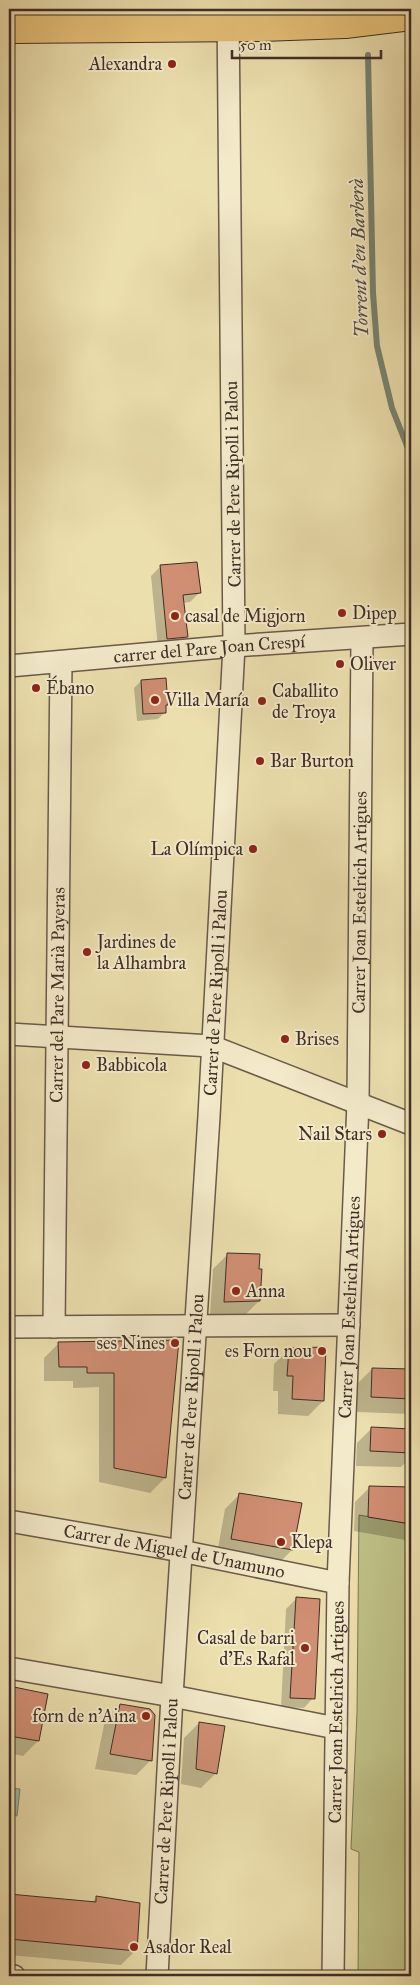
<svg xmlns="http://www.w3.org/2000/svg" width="420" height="1985" viewBox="0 0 420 1985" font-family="'IM FELL Great Primer',serif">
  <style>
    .green { fill: #bec086; stroke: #7e7756 }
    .water { fill: #9abda4; stroke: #768472 }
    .shadow { fill: #0003 }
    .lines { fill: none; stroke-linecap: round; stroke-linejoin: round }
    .stream { stroke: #768472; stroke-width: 6 }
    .building { fill: #d08e73; stroke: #3f2e27 }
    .minor-casing { stroke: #6a5a49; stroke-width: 24 }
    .primary-casing { stroke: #3f2e27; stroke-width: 30 }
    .minor { stroke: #f3eaca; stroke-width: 21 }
    .primary { stroke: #e6c077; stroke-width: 28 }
    .poi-dot { fill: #8f2418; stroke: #f3eaca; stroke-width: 2 }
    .labels { text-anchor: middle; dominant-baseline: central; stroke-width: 4; stroke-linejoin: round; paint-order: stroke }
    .poi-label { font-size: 18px; fill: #3f2e27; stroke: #f3eaca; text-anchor: start }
    .street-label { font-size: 18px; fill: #3f2e27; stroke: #f3eaca }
    .water-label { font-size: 19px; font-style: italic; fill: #514b40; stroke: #f3eaca }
  </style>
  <rect width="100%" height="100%" fill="#ecdfae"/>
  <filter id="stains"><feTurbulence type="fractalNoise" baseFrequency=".004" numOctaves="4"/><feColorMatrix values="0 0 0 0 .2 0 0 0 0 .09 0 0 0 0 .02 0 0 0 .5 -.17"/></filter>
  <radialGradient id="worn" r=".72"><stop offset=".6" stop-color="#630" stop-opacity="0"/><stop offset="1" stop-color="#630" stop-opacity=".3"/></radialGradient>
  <path class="green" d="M 359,1515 L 411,1524 L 411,1976 L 358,1976 L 359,1852 L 351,1849 L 357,1713 Z"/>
  <path class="water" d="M 9,1788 L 20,1789 L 17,1816 L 9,1815 Z"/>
  <g class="shadow">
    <path d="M 161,566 L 199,593 L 190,602 L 182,603 L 186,637 L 176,646 L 158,648 L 151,576 Z"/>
    <path d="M 141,681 L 164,706 L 165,712 L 158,719 L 137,721 L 134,688 Z"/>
    <path d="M 228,1254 L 257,1270 L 259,1301 L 244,1316 L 210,1316 L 213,1269 Z"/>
    <path d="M 177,1341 L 165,1478 L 150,1493 L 99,1482 L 99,1387 L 73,1388 L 73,1381 L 44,1381 L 44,1358 L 59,1343 Z"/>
    <path d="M 289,1349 L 323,1401 L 308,1416 L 278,1414 L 278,1391 L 273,1391 L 274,1364 Z"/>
    <path d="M 372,1369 L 411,1371 L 411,1414 L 357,1412 L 357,1384 Z"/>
    <path d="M 372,1428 L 411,1430 L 411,1457 L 401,1467 L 356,1466 L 357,1443 Z"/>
    <path d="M 370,1487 L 411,1489 L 411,1541 L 354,1531 L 355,1502 Z"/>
    <path d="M 240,1494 L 292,1550 L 277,1565 L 217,1554 L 225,1509 Z"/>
    <path d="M 296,1599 L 313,1698 L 304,1708 L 281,1707 L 286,1609 Z"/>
    <path d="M 9,1688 L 47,1695 L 38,1741 L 23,1756 L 9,1753 Z"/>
    <path d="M 120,1705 L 151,1760 L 136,1775 L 95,1769 L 105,1720 Z"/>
    <path d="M 199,1723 L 216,1773 L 201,1788 L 181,1784 L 184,1738 Z"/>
    <path d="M 9,1895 L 92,1902 L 97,1897 L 136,1950 L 121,1965 L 9,1955 Z"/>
  </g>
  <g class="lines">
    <path class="stream" d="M 368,55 L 373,293 L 377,346 L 392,408 L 411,456"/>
  </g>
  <g class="building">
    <path d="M 197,562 L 201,593 L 183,595 L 188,637 L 167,639 L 160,565 Z"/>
    <path d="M 166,678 L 168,705 L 166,705 L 166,713 L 143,714 L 141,680 Z"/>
    <path d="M 227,1253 L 260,1254 L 259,1269 L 262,1269 L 260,1301 L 224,1302 Z"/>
    <path d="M 179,1340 L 166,1478 L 114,1468 L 114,1373 L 87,1373 L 87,1367 L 59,1367 L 58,1342 Z"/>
    <path d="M 326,1347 L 324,1401 L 292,1399 L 293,1376 L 287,1376 L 289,1348 Z"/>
    <path d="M 372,1368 L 411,1369 L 411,1399 L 371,1397 Z"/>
    <path d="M 371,1427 L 411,1429 L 411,1453 L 370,1451 Z"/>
    <path d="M 369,1486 L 411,1487 L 411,1524 L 368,1517 Z"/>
    <path d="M 239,1493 L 302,1503 L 293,1550 L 231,1539 Z"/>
    <path d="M 296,1597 L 320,1599 L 315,1699 L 290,1698 Z"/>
    <path d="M 9,1686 L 48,1694 L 39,1741 L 9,1736 Z"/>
    <path d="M 120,1704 L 150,1709 L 155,1715 L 152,1761 L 110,1754 Z"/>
    <path d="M 199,1722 L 225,1726 L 217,1774 L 196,1769 Z"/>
    <path d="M 9,1894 L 96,1902 L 96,1896 L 140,1903 L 137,1951 L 9,1939 Z"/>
  </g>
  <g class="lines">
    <g class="minor-casing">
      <g id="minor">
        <path id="s1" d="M 9,666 L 234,646 L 411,634"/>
        <path d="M 9,1034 L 211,1046 L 411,1124"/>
        <path d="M 9,1327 L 349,1325"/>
        <path id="s2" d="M 54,1327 L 61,662"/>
        <path id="s3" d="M 9,1521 L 181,1551 L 338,1583"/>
        <path d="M 9,1668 L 172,1696 L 336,1728"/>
        <path d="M 9,1976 L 14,1976"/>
        <path id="s4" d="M 157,1976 L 172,1696 L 209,1116 L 234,646 L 228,9"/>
        <path id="s5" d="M 333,1976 L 338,1583 L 358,1103 L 362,638"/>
      </g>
    </g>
    <g class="primary-casing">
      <path id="primary" d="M 9,29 L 262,27 L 345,24 L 411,16"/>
    </g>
    <use href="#minor" class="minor"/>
    <use href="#primary" class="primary"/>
  </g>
  <g class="poi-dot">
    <circle cx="172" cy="64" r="5"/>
    <circle cx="342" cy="613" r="5"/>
    <circle cx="175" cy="616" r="5"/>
    <circle cx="340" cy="664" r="5"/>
    <circle cx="36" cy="688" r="5"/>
    <circle cx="155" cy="700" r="5"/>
    <circle cx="262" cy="701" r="5"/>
    <circle cx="260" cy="761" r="5"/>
    <circle cx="253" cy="849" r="5"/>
    <circle cx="87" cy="952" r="5"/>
    <circle cx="285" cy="1039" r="5"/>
    <circle cx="86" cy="1065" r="5"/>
    <circle cx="382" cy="1134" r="5"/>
    <circle cx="236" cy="1291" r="5"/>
    <circle cx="175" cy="1343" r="5"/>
    <circle cx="322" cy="1351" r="5"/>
    <circle cx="281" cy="1542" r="5"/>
    <circle cx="305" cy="1648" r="5"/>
    <circle cx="146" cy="1716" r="5"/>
    <circle cx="134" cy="1947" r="5"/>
  </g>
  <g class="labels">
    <g class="poi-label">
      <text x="162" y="64" text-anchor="end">Alexandra</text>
      <text x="352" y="613">Dipep</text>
      <text x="185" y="616">casal de Migjorn</text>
      <text x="350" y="664">Oliver</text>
      <text x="46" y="688">Ébano</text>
      <text x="272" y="691">Caballito<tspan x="272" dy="21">de Troya</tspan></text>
      <text x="165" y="700">Villa María</text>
      <text x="270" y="761">Bar Burton</text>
      <text x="243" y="849" text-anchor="end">La Olímpica</text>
      <text x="97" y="942">Jardines de<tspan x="97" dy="21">la Alhambra</tspan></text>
      <text x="295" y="1039">Brises</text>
      <text x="96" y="1065">Babbicola</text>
      <text x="372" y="1134" text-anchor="end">Nail Stars</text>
      <text x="246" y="1291">Anna</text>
      <text x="165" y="1343" text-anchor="end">ses Nines</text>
      <text x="312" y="1351" text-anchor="end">es Forn nou</text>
      <text x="291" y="1542">Klepa</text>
      <text x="295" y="1638" text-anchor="end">Casal de barri<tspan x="295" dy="21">d'Es Rafal</tspan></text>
      <text x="136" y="1716" text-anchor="end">forn de n'Aina</text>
      <text x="144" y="1947">Asador Real</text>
    </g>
    <g class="street-label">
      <text transform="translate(233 484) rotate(-91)">Carrer de Pere Ripoll i Palou</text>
      <text stroke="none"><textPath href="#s1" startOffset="201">carrer del Pare Joan Crespí</textPath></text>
      <text stroke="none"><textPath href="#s5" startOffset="1074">Carrer Joan Estelrich Artigues</textPath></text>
      <text stroke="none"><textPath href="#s4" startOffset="985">Carrer de Pere Ripoll i Palou</textPath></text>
      <text stroke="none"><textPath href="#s2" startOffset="332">Carrer del Pare Marià Payeras</textPath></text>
      <text stroke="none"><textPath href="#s5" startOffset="669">Carrer Joan Estelrich Artigues</textPath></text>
      <text stroke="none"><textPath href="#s4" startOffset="580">Carrer de Pere Ripoll i Palou</textPath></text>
      <text stroke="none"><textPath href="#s3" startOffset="168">Carrer de Miguel de Unamuno</textPath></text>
      <text stroke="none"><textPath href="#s5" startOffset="264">Carrer Joan Estelrich Artigues</textPath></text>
      <text stroke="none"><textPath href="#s4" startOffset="175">Carrer de Pere Ripoll i Palou</textPath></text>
    </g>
    <g class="water-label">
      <text transform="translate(359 258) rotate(-92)">Torrent d'en Barberà</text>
    </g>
  </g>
  <rect width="420" height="1985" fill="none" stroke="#ecdfae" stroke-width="30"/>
  <rect x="10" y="10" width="400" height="1965" fill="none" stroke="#3f2e27" stroke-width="2.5"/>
  <rect x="15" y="15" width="390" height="1955" fill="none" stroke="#3f2e27"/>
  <path d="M232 50v8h149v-8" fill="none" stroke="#3f2e27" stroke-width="2.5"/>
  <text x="240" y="50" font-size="15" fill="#3f2e27" stroke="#f3eaca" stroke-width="4" paint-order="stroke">50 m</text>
  <rect width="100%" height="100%" filter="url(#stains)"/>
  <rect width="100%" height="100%" fill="url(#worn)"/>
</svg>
